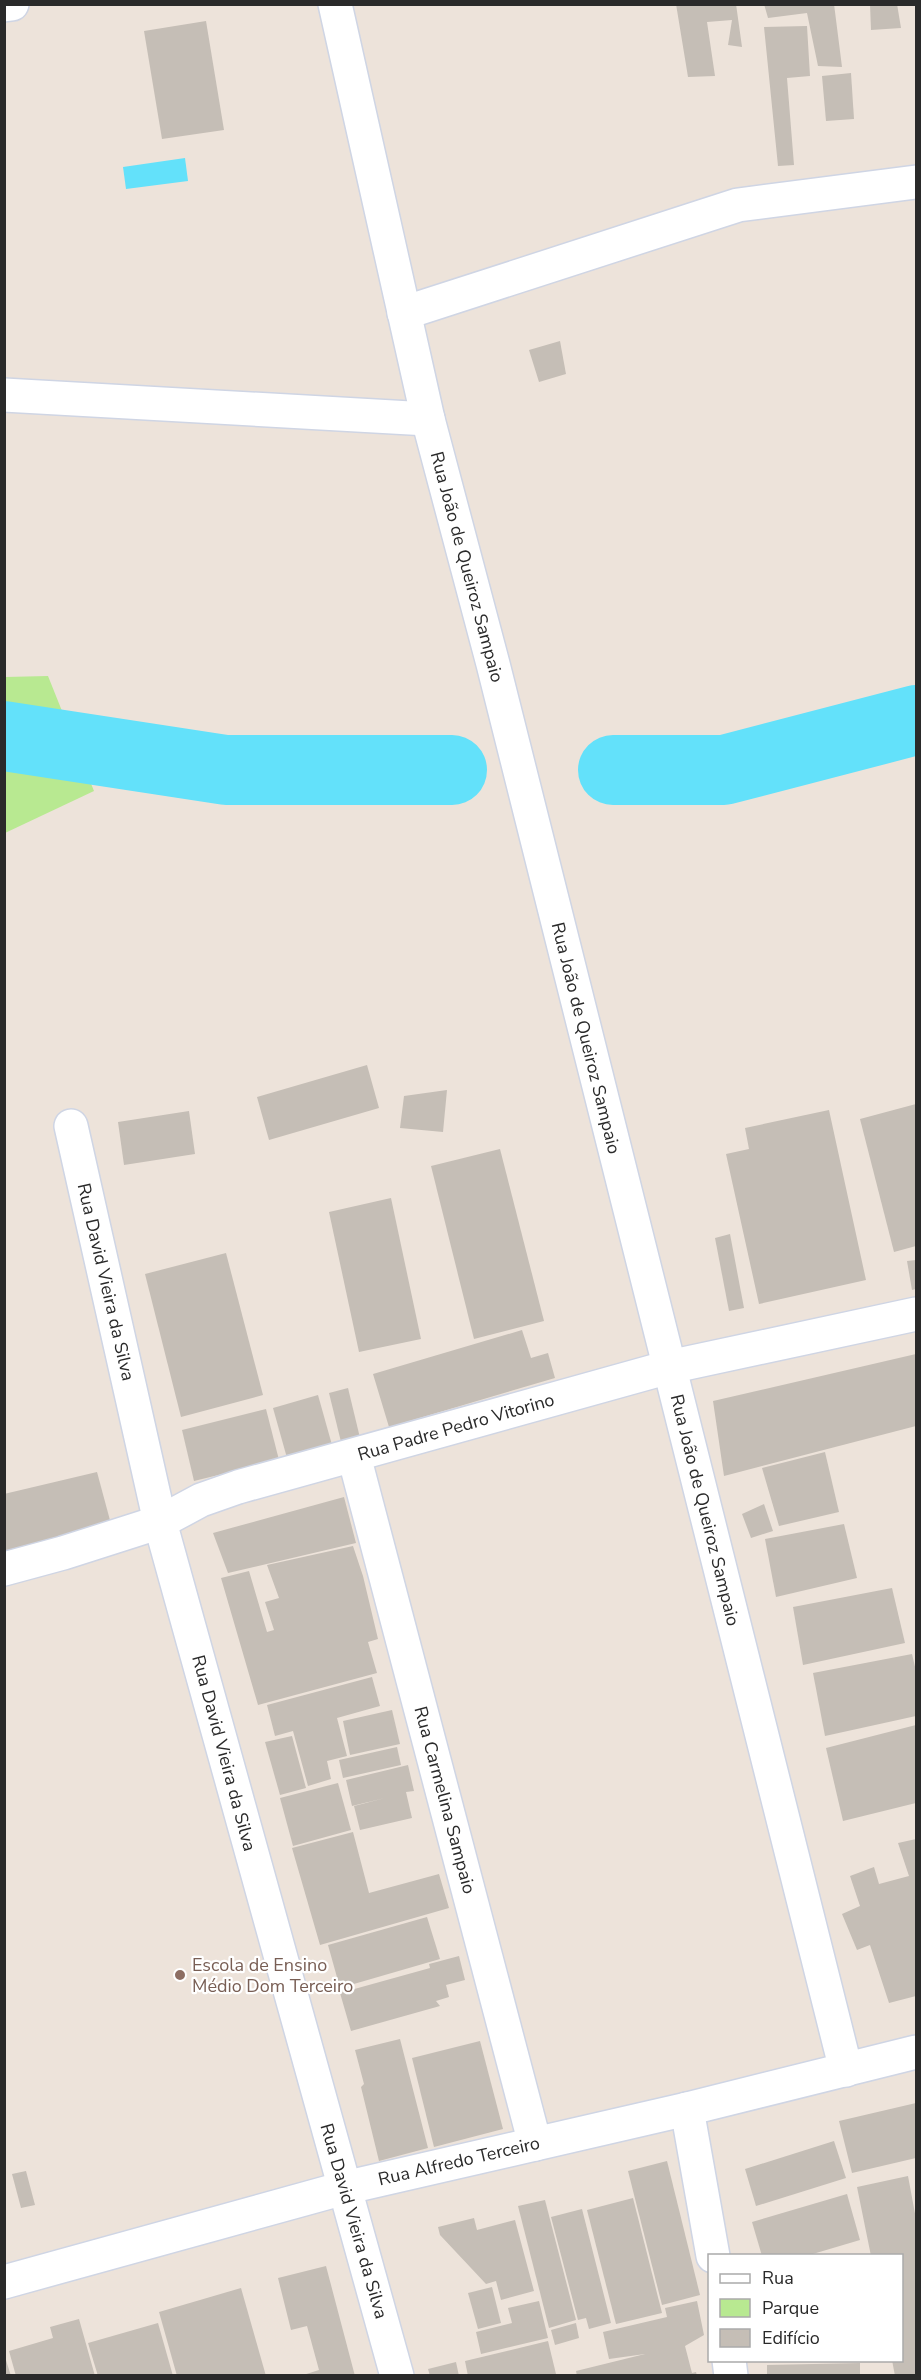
<svg xmlns="http://www.w3.org/2000/svg" width="921" height="2380" viewBox="0 0 921 2380" font-family="'Nunito Sans',sans-serif">
  <style>
    .green { fill: #b8e991 }
    .water { fill: #63e1fa }
    .lines { fill: none; stroke-linecap: round; stroke-linejoin: round }
    .river { stroke: #63e1fa; stroke-width: 70 }
    .building { fill: #c5beb6 }
    .minor-casing { stroke: #cfd5e4; stroke-width: 36 }
    .minor { stroke: #fff; stroke-width: 33 }
    .education-dot { fill: #8d6e63; stroke: #fff; stroke-width: 2 }
    .labels { text-anchor: middle; dominant-baseline: central; stroke-width: 4.5; stroke-linejoin: round; paint-order: stroke }
    .street-label { font-size: 18px; fill: #2a2a2a; stroke: #fff }
    .education-label { font-size: 18px; fill: #785e54; stroke: #fff; text-anchor: start }
  </style>
  <rect width="100%" height="100%" fill="#ede3da"/>
  <path class="green" d="M 48,676 L 94,791 L 5,833 L 5,677 Z"/>
  <path class="water" d="M 185,158 L 188,181 L 126,189 L 123,167 Z"/>
  <g class="lines">
    <g class="river">
      <path d="M 4,736 L 226,770 L 452,770"/>
      <path d="M 613,770 L 724,770 L 916,720"/>
    </g>
  </g>
  <g class="building">
    <path d="M 676,4 L 736,4 L 742,47 L 728,45 L 732,20 L 707,22 L 715,76 L 688,77 Z"/>
    <path d="M 764,4 L 834,4 L 842,67 L 818,66 L 807,13 L 768,18 Z"/>
    <path d="M 870,4 L 897,4 L 901,28 L 871,30 Z"/>
    <path d="M 206,21 L 224,130 L 162,139 L 144,31 Z"/>
    <path d="M 807,26 L 810,76 L 787,78 L 794,165 L 778,166 L 764,27 Z"/>
    <path d="M 851,73 L 854,119 L 826,121 L 822,76 Z"/>
    <path d="M 560,341 L 566,374 L 539,382 L 529,350 Z"/>
    <path d="M 367,1065 L 379,1108 L 269,1140 L 257,1097 Z"/>
    <path d="M 447,1090 L 443,1132 L 400,1128 L 404,1096 Z"/>
    <path d="M 916,1104 L 916,1246 L 894,1252 L 860,1119 Z"/>
    <path d="M 829,1110 L 866,1280 L 759,1304 L 726,1154 L 749,1149 L 745,1128 Z"/>
    <path d="M 189,1111 L 195,1154 L 124,1165 L 118,1122 Z"/>
    <path d="M 500,1149 L 544,1321 L 474,1339 L 431,1166 Z"/>
    <path d="M 391,1198 L 421,1339 L 359,1352 L 329,1212 Z"/>
    <path d="M 730,1234 L 744,1308 L 729,1311 L 715,1238 Z"/>
    <path d="M 226,1253 L 263,1395 L 181,1417 L 145,1274 Z"/>
    <path d="M 916,1260 L 916,1289 L 912,1290 L 907,1261 Z"/>
    <path d="M 522,1330 L 531,1358 L 548,1353 L 555,1378 L 389,1427 L 373,1374 Z"/>
    <path d="M 916,1354 L 916,1426 L 724,1476 L 713,1401 Z"/>
    <path d="M 348,1388 L 361,1442 L 342,1446 L 329,1393 Z"/>
    <path d="M 318,1395 L 332,1445 L 287,1458 L 273,1408 Z"/>
    <path d="M 266,1409 L 279,1460 L 194,1481 L 182,1430 Z"/>
    <path d="M 825,1452 L 839,1512 L 779,1526 L 762,1468 Z"/>
    <path d="M 97,1472 L 111,1524 L 4,1551 L 4,1494 Z"/>
    <path d="M 344,1497 L 356,1543 L 228,1573 L 213,1533 Z"/>
    <path d="M 764,1504 L 773,1531 L 751,1538 L 742,1514 Z"/>
    <path d="M 844,1524 L 857,1578 L 776,1597 L 765,1539 Z"/>
    <path d="M 353,1546 L 363,1576 L 378,1639 L 368,1642 L 377,1673 L 258,1705 L 221,1578 L 249,1571 L 267,1632 L 274,1630 L 265,1602 L 279,1598 L 267,1565 Z"/>
    <path d="M 892,1588 L 905,1643 L 803,1665 L 793,1607 Z"/>
    <path d="M 912,1654 L 916,1671 L 916,1716 L 825,1736 L 813,1673 Z"/>
    <path d="M 372,1677 L 380,1706 L 337,1718 L 347,1756 L 327,1761 L 331,1779 L 308,1786 L 293,1731 L 275,1736 L 267,1705 Z"/>
    <path d="M 392,1710 L 400,1744 L 350,1755 L 343,1721 Z"/>
    <path d="M 916,1725 L 916,1803 L 843,1821 L 826,1748 Z"/>
    <path d="M 292,1736 L 306,1788 L 280,1795 L 265,1742 Z"/>
    <path d="M 397,1747 L 401,1765 L 343,1778 L 339,1760 Z"/>
    <path d="M 408,1765 L 414,1791 L 406,1792 L 412,1818 L 360,1830 L 354,1806 L 385,1798 L 352,1806 L 346,1780 Z"/>
    <path d="M 338,1783 L 351,1830 L 293,1846 L 280,1798 Z"/>
    <path d="M 353,1832 L 369,1893 L 439,1874 L 449,1908 L 320,1945 L 292,1848 Z"/>
    <path d="M 916,1839 L 916,1996 L 889,2003 L 870,1945 L 857,1950 L 842,1914 L 860,1906 L 850,1876 L 874,1867 L 879,1884 L 909,1876 L 898,1843 Z"/>
    <path d="M 427,1917 L 440,1959 L 340,1988 L 328,1945 Z"/>
    <path d="M 459,1956 L 465,1980 L 446,1985 L 449,1997 L 436,2001 L 440,2006 L 351,2031 L 340,1993 L 430,1968 L 429,1964 Z"/>
    <path d="M 400,2039 L 428,2148 L 379,2161 L 361,2087 L 364,2084 L 355,2050 Z"/>
    <path d="M 480,2041 L 503,2129 L 434,2147 L 412,2058 Z"/>
    <path d="M 916,2103 L 916,2158 L 852,2173 L 839,2121 Z"/>
    <path d="M 834,2141 L 846,2178 L 756,2206 L 745,2169 Z"/>
    <path d="M 667,2161 L 700,2295 L 662,2305 L 628,2171 Z"/>
    <path d="M 26,2171 L 35,2205 L 21,2208 L 12,2174 Z"/>
    <path d="M 908,2176 L 916,2219 L 916,2376 L 895,2376 L 892,2360 L 902,2360 L 902,2256 L 871,2256 L 857,2187 Z"/>
    <path d="M 847,2194 L 860,2240 L 806,2256 L 762,2256 L 752,2222 Z"/>
    <path d="M 633,2198 L 662,2313 L 616,2324 L 587,2210 Z"/>
    <path d="M 545,2200 L 576,2320 L 549,2328 L 518,2206 Z"/>
    <path d="M 582,2209 L 611,2323 L 589,2329 L 586,2318 L 578,2320 L 551,2217 Z"/>
    <path d="M 474,2218 L 477,2230 L 515,2220 L 534,2291 L 501,2300 L 496,2281 L 486,2284 L 440,2235 L 438,2227 Z"/>
    <path d="M 326,2266 L 355,2376 L 300,2376 L 319,2370 L 307,2326 L 291,2330 L 278,2278 Z"/>
    <path d="M 492,2287 L 501,2323 L 478,2329 L 468,2293 Z"/>
    <path d="M 241,2288 L 266,2376 L 177,2376 L 159,2312 Z"/>
    <path d="M 539,2301 L 548,2338 L 481,2354 L 476,2332 L 512,2323 L 508,2308 Z"/>
    <path d="M 697,2301 L 704,2335 L 685,2346 L 692,2373 L 696,2372 L 697,2376 L 577,2376 L 576,2371 L 645,2354 L 609,2359 L 603,2332 L 667,2317 L 665,2308 Z"/>
    <path d="M 79,2319 L 95,2376 L 16,2376 L 9,2351 L 53,2338 L 50,2327 Z"/>
    <path d="M 158,2323 L 173,2376 L 98,2376 L 88,2343 Z"/>
    <path d="M 576,2323 L 579,2338 L 555,2345 L 551,2330 Z"/>
    <path d="M 548,2341 L 556,2374 L 548,2376 L 468,2376 L 465,2361 Z"/>
    <path d="M 4,2357 L 5,2357 L 11,2376 L 4,2376 Z"/>
    <path d="M 456,2362 L 459,2376 L 430,2376 L 428,2369 Z"/>
    <path d="M 860,2363 L 860,2376 L 767,2376 L 767,2365 Z"/>
  </g>
  <g class="lines">
    <g class="minor-casing">
      <g id="minor">
        <path d="M 335,4 L 428,419 L 493,664 L 846,2070"/>
        <path d="M 4,5 L 12,4"/>
        <path d="M 404,313 L 738,205 L 916,182"/>
        <path d="M 4,395 L 428,419"/>
        <path d="M 71,1126 L 160,1522 L 397,2376"/>
        <path d="M 354,1456 L 535,2144"/>
        <path d="M 4,1569 L 63,1553 L 160,1522 L 201,1500 L 238,1487 L 669,1367 L 916,1314"/>
        <path d="M 687,2109 L 713,2256"/>
        <path d="M 4,2282 L 344,2188 L 687,2109 L 916,2052"/>
        <path d="M 729,2360 L 731,2376"/>
      </g>
    </g>
    <use href="#minor" class="minor"/>
  </g>
  <circle class="education-dot" cx="180" cy="1975" r="6"/>
  <g class="labels">
    <g class="street-label">
      <text transform="translate(467 567) rotate(75)">Rua João de Queiroz Sampaio</text>
      <text transform="translate(586 1038) rotate(76)">Rua João de Queiroz Sampaio</text>
      <text transform="translate(106 1282) rotate(77)">Rua David Vieira da Silva</text>
      <text transform="translate(456 1427) rotate(-16)">Rua Padre Pedro Vitorino</text>
      <text transform="translate(705 1510) rotate(76)">Rua João de Queiroz Sampaio</text>
      <text transform="translate(224 1753) rotate(75)">Rua David Vieira da Silva</text>
      <text transform="translate(445 1800) rotate(75)">Rua Carmelina Sampaio</text>
      <text transform="translate(459 2161) rotate(-13)">Rua Alfredo Terceiro</text>
      <text transform="translate(354 2221) rotate(74)">Rua David Vieira da Silva</text>
    </g>
    <g class="education-label">
      <text x="192" y="1965">Escola de Ensino<tspan x="192" dy="21">Médio Dom Terceiro</tspan></text>
    </g>
  </g>
  <rect width="921" height="2380" fill="none" stroke="#2a2a2a" stroke-width="12"/>
  <rect x="708" y="2254" width="195" height="108" fill="#ffffff" stroke="#aaaaaa" stroke-width="1.5"/>
  <rect x="720" y="2274" width="30" height="9" fill="#ffffff" stroke="#aaaaaa" stroke-width="1.5"/>
  <text x="762" y="2284" font-size="18" fill="#2a2a2a">Rua</text>
  <rect x="720" y="2299" width="30" height="18" fill="#b8e991" stroke="#aaaaaa" stroke-width="1.5"/>
  <text x="762" y="2314" font-size="18" fill="#2a2a2a">Parque</text>
  <rect x="720" y="2329" width="30" height="18" fill="#c5beb6" stroke="#aaaaaa" stroke-width="1.5"/>
  <text x="762" y="2344" font-size="18" fill="#2a2a2a">Edifício</text>
</svg>
